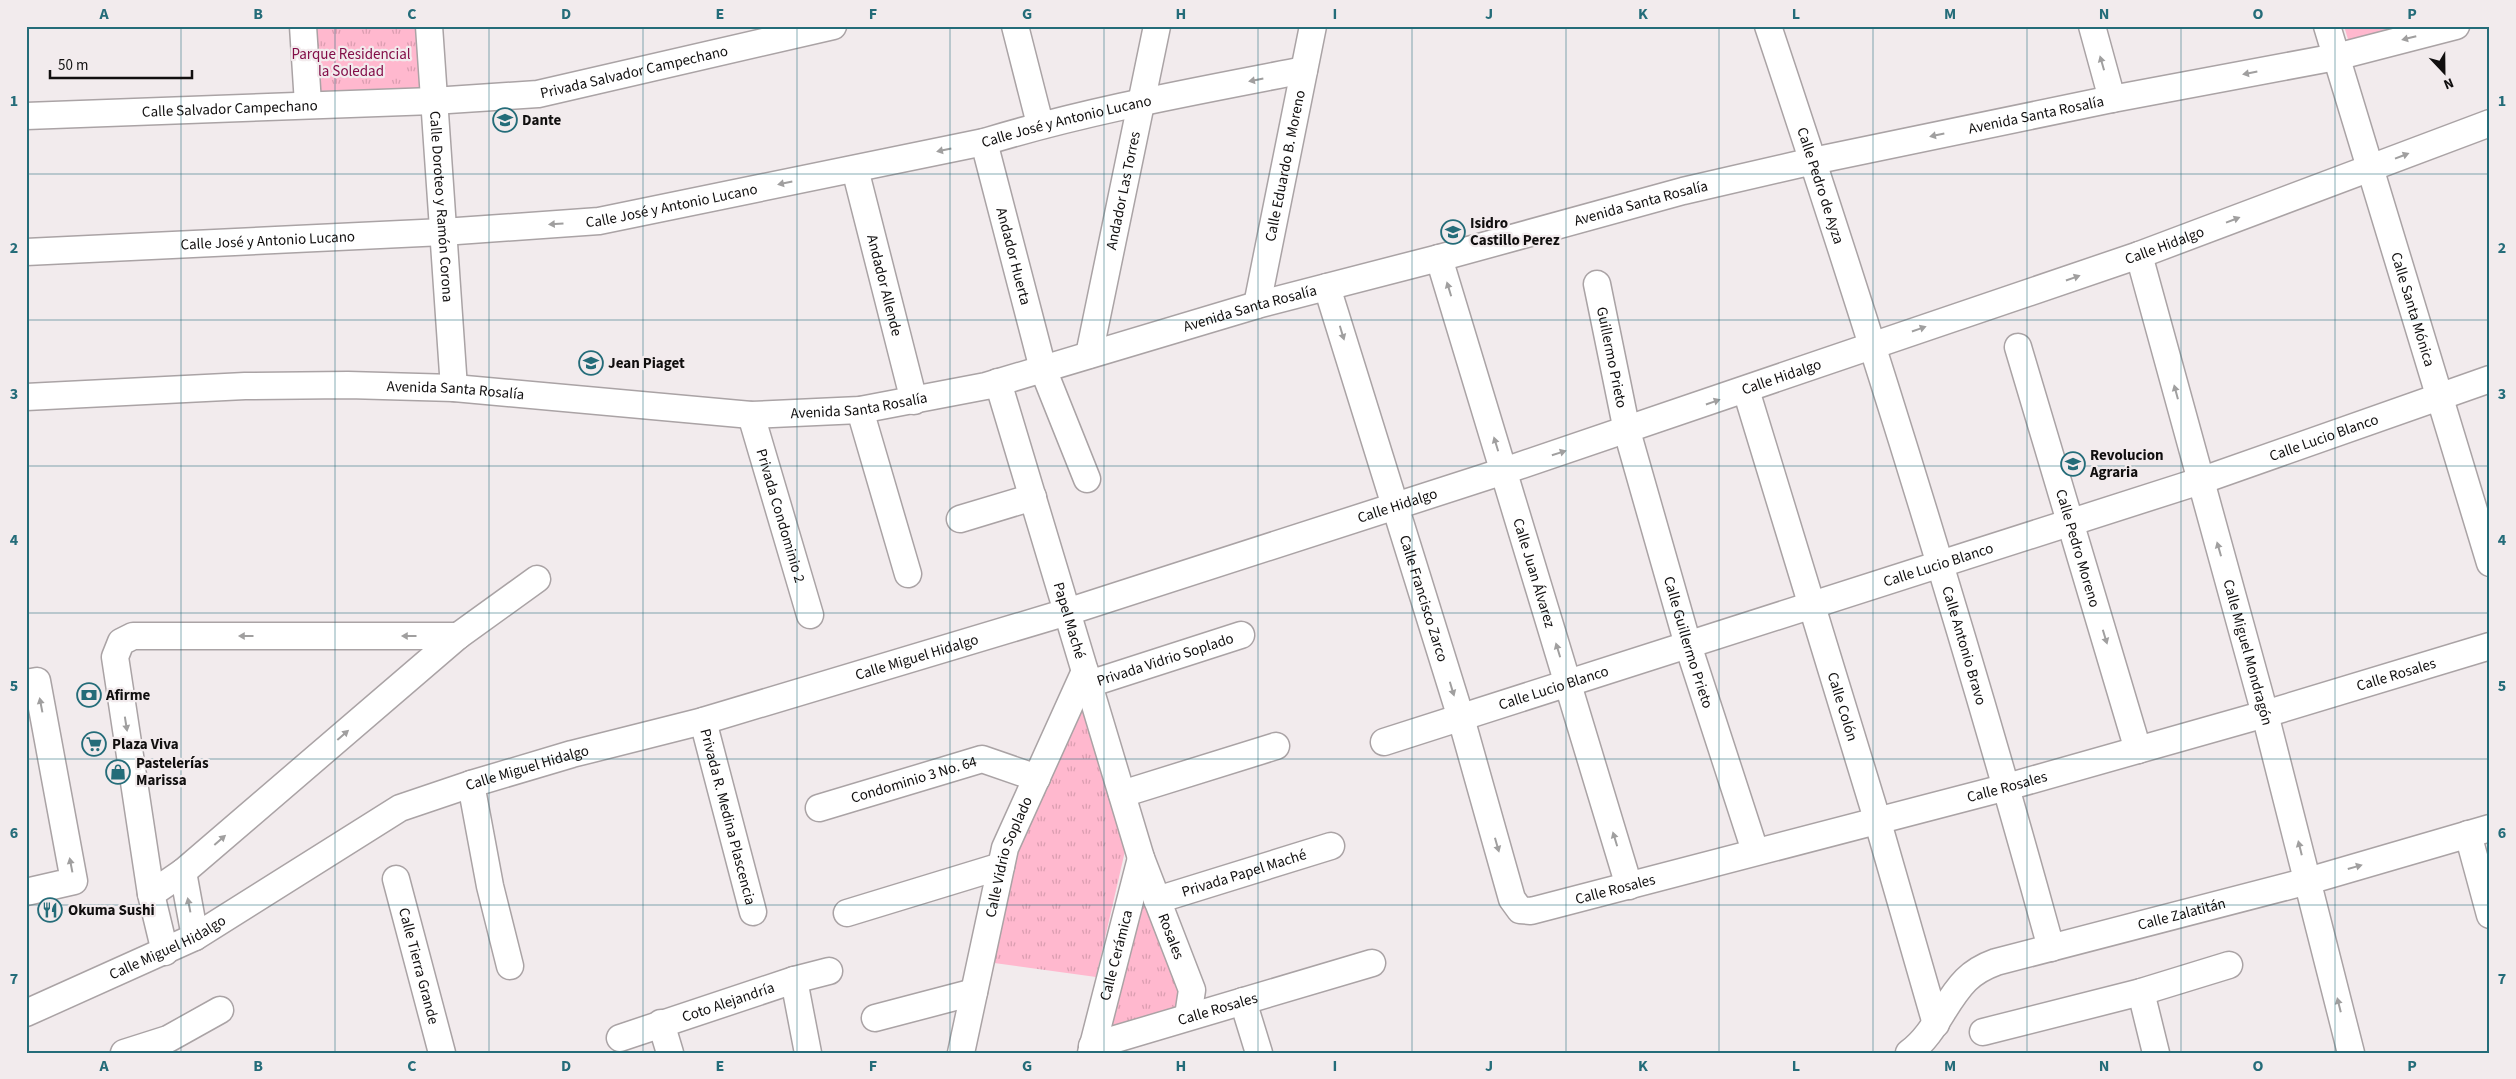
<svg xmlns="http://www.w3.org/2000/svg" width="2516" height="1079" viewBox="0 0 2516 1079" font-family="'Source Sans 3',sans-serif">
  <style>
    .grass { fill: url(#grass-tufts) }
    .pitch { fill: #ffb8ce }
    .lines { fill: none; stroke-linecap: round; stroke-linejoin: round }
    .minor-casing { stroke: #aaa3a5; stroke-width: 29 }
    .minor { stroke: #fff; stroke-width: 26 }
    .oneway { fill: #a09f9f }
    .grid { fill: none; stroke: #246c79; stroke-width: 1; stroke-opacity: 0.55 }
    .labels { text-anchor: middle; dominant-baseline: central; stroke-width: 4.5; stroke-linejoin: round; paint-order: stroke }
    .park-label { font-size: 15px; fill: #830e48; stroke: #f2ebed }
    .street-label { font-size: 15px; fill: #110f0f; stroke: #f2ebed }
    .poi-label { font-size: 15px; font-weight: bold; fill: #110f0f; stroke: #f2ebed; text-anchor: start }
    .neatline { fill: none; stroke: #246c79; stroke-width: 2 }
    .grid-label { font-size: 16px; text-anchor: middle; font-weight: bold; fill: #246c79 }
  </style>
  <defs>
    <pattern id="grass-tufts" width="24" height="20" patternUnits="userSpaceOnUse" patternTransform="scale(1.25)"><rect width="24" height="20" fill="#ffb8ce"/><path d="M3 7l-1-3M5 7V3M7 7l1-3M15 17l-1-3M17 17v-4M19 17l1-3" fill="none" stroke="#da9db0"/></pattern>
  </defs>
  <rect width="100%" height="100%" fill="#f2ebed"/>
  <g class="grass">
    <path d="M 312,26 L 423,26 L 427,94 L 317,101 Z"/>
    <path d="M 1086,702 L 1128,838 L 1096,977 L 987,962 L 1011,858 Z"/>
    <path d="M 1143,874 L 1161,914 L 1185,1015 L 1107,1035 Z"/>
  </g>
  <path class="pitch" d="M 2344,26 L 2432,26 L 2350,46 Z"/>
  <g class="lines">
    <g class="minor-casing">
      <g id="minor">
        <path d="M 303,26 L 308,104"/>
        <path id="s1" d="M 429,26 L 454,388"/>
        <path d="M 1015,26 L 1040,124"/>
        <path id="s2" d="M 1768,26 C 1870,331 1966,638 2051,948"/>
        <path d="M 2092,26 L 2112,99"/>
        <path id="s3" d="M 2327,26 L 2490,563"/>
        <path id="s4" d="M 26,116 L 433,101 L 538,94 L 833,26"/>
        <path id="s5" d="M 984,142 L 1043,369 L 1087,479"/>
        <path id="s6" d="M 855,169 L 914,401"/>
        <path id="s7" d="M 26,252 L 443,232 L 599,221 L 984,142 C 1089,110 1197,91 1304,70"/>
        <path id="s8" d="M 2139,255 L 2265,714 L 2351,1053"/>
        <path id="s9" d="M 1439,258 L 1629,886"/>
        <path id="s10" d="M 1597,284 L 1627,431 L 1688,645 L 1755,851"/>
        <path id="s11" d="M 1327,287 L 1461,718 L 1512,899 L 1520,910 L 1531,911 L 2007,787 L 2265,714 L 2490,646"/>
        <path id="s12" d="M 1257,305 L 1313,26"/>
        <path id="s13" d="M 2018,347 L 2138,750"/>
        <path id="s14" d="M 1089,355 L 1157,26"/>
        <path id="s15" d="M 998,382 L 1141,858 L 1192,990 L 1188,1016"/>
        <path id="s16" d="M 1746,390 L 1877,819 L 1936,1024"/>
        <path id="s17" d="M 26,397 L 245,386 L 348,385 L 454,388 L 751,415 L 860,410 L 986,386 L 1257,305 L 1439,258 L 1683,191 L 1813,161 L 2112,99 L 2336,57 L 2456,26"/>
        <path d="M 860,410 L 908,574"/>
        <path id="s18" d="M 751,415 L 810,615"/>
        <path d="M 960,519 L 1033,497"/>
        <path d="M 26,683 L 37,681 L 74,881 L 26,892"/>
        <path id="s19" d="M 1089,684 L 1241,635"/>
        <path id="s20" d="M 703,721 L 753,912"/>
        <path id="s21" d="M 1384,742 L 2200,481 L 2490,379"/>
        <path d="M 471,784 L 490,886 L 510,966"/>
        <path d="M 1122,794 L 1276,746"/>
        <path id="s22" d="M 819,808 L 982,759 L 1037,778"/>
        <path d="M 2468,834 L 2490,915"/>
        <path d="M 183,872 L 195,937"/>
        <path id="s23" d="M 396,879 L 442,1053"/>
        <path d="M 151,894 L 183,872 L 458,636 L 537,579"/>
        <path id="s24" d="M 1157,900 L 1331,846"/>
        <path d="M 847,913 L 1001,866"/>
        <path d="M 165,952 L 151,894 L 115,657 L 121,642 L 133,636 L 458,636"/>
        <path d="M 794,980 L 808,1053"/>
        <path d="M 2141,992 L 2156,1053"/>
        <path d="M 1243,1001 L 1259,1053"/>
        <path id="s25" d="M 26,1013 L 195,937 L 400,808 L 471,784 L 572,754 L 703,721 L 1067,612 L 1504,471 L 2139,255 L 2490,123"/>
        <path d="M 875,1018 L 974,992"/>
        <path d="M 661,1023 L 670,1053"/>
        <path d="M 1983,1032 L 2141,992 L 2229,965"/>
        <path id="s26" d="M 620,1038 L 794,980 L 829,971"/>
        <path id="s27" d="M 1092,1046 L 1372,963"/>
        <path d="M 124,1053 L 168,1039 L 220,1010"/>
        <path id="s28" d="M 961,1053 L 1005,848 L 1085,671"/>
        <path id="s29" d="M 1091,1053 L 1141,858"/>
        <path id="s30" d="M 1909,1053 C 1936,1033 1944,1002 1966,980 C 1975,971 1985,966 1996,962 L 2308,881 L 2490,828"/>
      </g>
    </g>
    <use href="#minor" class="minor"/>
  </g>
  <defs><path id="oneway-solid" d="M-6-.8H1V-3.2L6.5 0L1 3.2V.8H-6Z" transform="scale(1.25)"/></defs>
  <g class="oneway">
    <use href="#oneway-solid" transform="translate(2409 38) rotate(166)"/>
    <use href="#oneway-solid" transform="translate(2102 63) rotate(-106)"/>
    <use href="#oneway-solid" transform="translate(2250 73) rotate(169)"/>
    <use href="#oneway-solid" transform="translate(1256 80) rotate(169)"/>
    <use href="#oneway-solid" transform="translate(1937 135) rotate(168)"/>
    <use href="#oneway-solid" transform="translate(944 150) rotate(168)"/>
    <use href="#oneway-solid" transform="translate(2402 156) rotate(-21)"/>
    <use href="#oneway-solid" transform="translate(785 183) rotate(168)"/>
    <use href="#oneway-solid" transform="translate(2233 220) rotate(-21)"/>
    <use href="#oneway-solid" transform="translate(556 224) rotate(176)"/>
    <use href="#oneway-solid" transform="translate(2073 278) rotate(-19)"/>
    <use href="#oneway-solid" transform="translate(1449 289) rotate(-107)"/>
    <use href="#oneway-solid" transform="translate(1919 329) rotate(-19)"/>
    <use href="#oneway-solid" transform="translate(1342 333) rotate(73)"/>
    <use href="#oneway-solid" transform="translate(2176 392) rotate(-105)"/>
    <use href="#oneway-solid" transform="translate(1713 402) rotate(-19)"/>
    <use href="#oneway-solid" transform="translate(1496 444) rotate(-107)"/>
    <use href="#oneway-solid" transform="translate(1559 453) rotate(-18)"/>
    <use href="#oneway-solid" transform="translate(2219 549) rotate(-106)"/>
    <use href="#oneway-solid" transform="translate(246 636) rotate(180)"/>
    <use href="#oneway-solid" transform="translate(409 636) rotate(180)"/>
    <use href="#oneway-solid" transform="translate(2105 637) rotate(73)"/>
    <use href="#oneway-solid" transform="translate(1558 650) rotate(-107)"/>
    <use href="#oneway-solid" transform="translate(1452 689) rotate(73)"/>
    <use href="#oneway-solid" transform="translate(41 705) rotate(-101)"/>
    <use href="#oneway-solid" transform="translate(126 724) rotate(81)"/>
    <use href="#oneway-solid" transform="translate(343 735) rotate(-41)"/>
    <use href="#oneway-solid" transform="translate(1615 839) rotate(-107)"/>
    <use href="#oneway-solid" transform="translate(220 840) rotate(-41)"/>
    <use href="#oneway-solid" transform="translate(1497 845) rotate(74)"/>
    <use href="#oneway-solid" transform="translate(2300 848) rotate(-104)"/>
    <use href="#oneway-solid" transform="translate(71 865) rotate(-101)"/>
    <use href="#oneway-solid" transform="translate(2355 867) rotate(-16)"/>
    <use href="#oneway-solid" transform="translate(189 905) rotate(-101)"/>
    <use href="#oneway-solid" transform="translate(2339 1005) rotate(-104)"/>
  </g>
  <path class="grid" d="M 181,26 L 181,1053M 335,26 L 335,1053M 489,26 L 489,1053M 643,26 L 643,1053M 797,26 L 797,1053M 950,26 L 950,1053M 1104,26 L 1104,1053M 1258,26 L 1258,1053M 1412,26 L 1412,1053M 1566,26 L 1566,1053M 1719,26 L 1719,1053M 1873,26 L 1873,1053M 2027,26 L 2027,1053M 2181,26 L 2181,1053M 2335,26 L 2335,1053M 26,174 L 2490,174M 26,320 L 2490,320M 26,466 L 2490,466M 26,613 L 2490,613M 26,759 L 2490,759M 26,905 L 2490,905"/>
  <defs>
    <g id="school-ring" transform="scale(1.25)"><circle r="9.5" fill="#f2ebed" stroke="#246c79" stroke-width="1.5"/><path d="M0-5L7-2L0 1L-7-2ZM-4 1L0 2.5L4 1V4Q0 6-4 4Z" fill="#246c79"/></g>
    <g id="bank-ring" transform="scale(1.25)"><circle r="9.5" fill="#f2ebed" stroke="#246c79" stroke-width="1.5"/><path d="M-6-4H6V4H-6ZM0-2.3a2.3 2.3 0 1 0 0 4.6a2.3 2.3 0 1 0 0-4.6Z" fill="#246c79"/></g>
    <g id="supermarket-ring" transform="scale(1.25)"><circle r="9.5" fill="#f2ebed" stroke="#246c79" stroke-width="1.5"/><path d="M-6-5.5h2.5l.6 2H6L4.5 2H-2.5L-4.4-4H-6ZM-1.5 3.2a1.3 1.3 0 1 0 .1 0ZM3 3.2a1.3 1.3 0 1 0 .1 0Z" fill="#246c79"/></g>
    <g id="shop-ring" transform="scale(1.25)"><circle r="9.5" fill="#f2ebed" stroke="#246c79" stroke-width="1.5"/><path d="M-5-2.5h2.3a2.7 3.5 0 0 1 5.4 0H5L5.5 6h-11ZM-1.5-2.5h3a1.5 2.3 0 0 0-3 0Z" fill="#246c79"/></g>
    <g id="restaurant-ring" transform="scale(1.25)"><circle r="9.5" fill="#f2ebed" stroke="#246c79" stroke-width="1.5"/><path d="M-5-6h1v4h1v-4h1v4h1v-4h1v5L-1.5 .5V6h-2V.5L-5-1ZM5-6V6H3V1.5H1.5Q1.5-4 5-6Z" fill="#246c79"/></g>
  </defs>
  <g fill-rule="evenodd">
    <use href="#school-ring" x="505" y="120"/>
    <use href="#school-ring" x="1453" y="232"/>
    <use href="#school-ring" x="591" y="363"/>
    <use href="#school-ring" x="2073" y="464"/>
    <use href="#bank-ring" x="89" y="695"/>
    <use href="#supermarket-ring" x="94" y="744"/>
    <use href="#shop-ring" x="118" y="772"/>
    <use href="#restaurant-ring" x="50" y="910"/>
  </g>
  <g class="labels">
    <g class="park-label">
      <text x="351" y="54">Parque Residencial<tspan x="351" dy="17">la Soledad</tspan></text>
    </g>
    <g class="street-label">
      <text stroke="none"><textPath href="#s4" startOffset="611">Privada Salvador Campechano</textPath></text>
      <text stroke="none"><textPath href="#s4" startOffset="204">Calle Salvador Campechano</textPath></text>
      <text stroke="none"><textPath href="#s17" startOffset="2049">Avenida Santa Rosalía</textPath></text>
      <text stroke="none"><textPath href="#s7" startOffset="1052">Calle José y Antonio Lucano</textPath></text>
      <text stroke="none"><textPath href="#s12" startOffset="142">Calle Eduardo B. Moreno</textPath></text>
      <text stroke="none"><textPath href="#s2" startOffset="168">Calle Pedro de Ayza</textPath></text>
      <text stroke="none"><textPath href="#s14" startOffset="168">Andador Las Torres</textPath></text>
      <text stroke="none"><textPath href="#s17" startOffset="1644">Avenida Santa Rosalía</textPath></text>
      <text stroke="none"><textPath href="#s7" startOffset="648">Calle José y Antonio Lucano</textPath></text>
      <text stroke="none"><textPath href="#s1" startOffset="181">Calle Doroteo y Ramón Corona</textPath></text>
      <text stroke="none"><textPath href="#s7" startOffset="242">Calle José y Antonio Lucano</textPath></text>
      <text stroke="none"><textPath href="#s25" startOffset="2280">Calle Hidalgo</textPath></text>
      <text stroke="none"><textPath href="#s5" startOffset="118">Andador Huerta</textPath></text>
      <text stroke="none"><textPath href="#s6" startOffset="120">Andador Allende</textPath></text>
      <text stroke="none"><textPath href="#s17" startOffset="1239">Avenida Santa Rosalía</textPath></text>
      <text stroke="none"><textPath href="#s3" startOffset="296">Calle Santa Mónica</textPath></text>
      <text stroke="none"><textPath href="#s10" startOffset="75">Guillermo Prieto</textPath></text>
      <text stroke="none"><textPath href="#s25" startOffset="1875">Calle Hidalgo</textPath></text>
      <text stroke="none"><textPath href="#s17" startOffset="430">Avenida Santa Rosalía</textPath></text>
      <text stroke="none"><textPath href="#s17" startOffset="835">Avenida Santa Rosalía</textPath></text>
      <text stroke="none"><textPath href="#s21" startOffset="988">Calle Lucio Blanco</textPath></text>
      <text stroke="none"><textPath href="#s25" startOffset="1470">Calle Hidalgo</textPath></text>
      <text stroke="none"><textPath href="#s18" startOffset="105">Privada Condominio 2</textPath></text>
      <text stroke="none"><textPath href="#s13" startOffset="210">Calle Pedro Moreno</textPath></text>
      <text stroke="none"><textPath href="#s21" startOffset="582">Calle Lucio Blanco</textPath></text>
      <text stroke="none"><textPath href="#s9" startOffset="329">Calle Juan Álvarez</textPath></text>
      <text stroke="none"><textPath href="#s11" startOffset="326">Calle Francisco Zarco</textPath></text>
      <text stroke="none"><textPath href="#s15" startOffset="249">Papel Maché</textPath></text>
      <text stroke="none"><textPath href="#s10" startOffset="370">Calle Guillermo Prieto</textPath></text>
      <text stroke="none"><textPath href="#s2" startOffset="650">Calle Antonio Bravo</textPath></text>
      <text stroke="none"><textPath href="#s8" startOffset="412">Calle Miguel Mondragón</textPath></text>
      <text stroke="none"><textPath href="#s25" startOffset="966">Calle Miguel Hidalgo</textPath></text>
      <text stroke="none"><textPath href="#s19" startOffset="80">Privada Vidrio Soplado</textPath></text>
      <text stroke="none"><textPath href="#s11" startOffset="1561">Calle Rosales</textPath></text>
      <text stroke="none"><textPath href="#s21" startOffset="178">Calle Lucio Blanco</textPath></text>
      <text stroke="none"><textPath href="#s16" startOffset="331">Calle Colón</textPath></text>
      <text stroke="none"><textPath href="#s25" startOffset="561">Calle Miguel Hidalgo</textPath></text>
      <text stroke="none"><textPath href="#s22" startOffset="99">Condominio 3 No. 64</textPath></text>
      <text stroke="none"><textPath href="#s11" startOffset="1156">Calle Rosales</textPath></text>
      <text stroke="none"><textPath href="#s20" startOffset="99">Privada R. Medina Plascencia</textPath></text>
      <text stroke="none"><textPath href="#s28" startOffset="202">Calle Vidrio Soplado</textPath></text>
      <text stroke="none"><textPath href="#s24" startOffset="91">Privada Papel Maché</textPath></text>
      <text stroke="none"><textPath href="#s11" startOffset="751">Calle Rosales</textPath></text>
      <text stroke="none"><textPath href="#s30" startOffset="320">Calle Zalatitán</textPath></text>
      <text stroke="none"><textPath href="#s15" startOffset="581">Rosales</textPath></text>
      <text stroke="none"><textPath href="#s25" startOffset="156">Calle Miguel Hidalgo</textPath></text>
      <text stroke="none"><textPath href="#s29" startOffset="101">Calle Cerámica</textPath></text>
      <text stroke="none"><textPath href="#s23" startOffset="90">Calle Tierra Grande</textPath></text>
      <text stroke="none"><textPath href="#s26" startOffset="114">Coto Alejandría</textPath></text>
      <text stroke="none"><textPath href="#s27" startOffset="131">Calle Rosales</textPath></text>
    </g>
    <g class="poi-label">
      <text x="522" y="120">Dante</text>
      <text x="1470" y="223">Isidro<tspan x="1470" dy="17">Castillo Perez</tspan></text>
      <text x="608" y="363">Jean Piaget</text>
      <text x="2090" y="455">Revolucion<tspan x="2090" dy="17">Agraria</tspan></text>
      <text x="106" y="695">Afirme</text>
      <text x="112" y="744">Plaza Viva</text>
      <text x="136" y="763">Pastelerías<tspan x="136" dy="17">Marissa</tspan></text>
      <text x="68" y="910">Okuma Sushi</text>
    </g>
  </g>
  <rect width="2516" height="1079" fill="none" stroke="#f2ebed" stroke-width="55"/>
  <g transform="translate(2444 72) rotate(158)" stroke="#f2ebed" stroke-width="4" paint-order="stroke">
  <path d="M0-4L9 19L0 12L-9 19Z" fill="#110f0f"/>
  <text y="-8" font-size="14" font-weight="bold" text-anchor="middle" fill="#110f0f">N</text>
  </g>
  <path d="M50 70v8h142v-8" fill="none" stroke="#110f0f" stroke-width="2.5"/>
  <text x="58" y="70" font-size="15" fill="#110f0f" stroke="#f2ebed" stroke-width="4" paint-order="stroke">50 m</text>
  <rect x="28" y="28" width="2460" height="1024" class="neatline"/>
  <g class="grid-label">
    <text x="104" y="19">A</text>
    <text x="258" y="19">B</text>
    <text x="412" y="19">C</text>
    <text x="566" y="19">D</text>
    <text x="720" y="19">E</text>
    <text x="873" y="19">F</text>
    <text x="1027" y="19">G</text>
    <text x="1181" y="19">H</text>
    <text x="1335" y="19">I</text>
    <text x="1489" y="19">J</text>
    <text x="1643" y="19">K</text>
    <text x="1796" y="19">L</text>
    <text x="1950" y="19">M</text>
    <text x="2104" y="19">N</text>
    <text x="2258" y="19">O</text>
    <text x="2412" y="19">P</text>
    <text x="14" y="106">1</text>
    <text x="2502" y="106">1</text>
    <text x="14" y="253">2</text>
    <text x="2502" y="253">2</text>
    <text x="14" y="399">3</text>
    <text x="2502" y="399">3</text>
    <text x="14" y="545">4</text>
    <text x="2502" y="545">4</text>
    <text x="14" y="691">5</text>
    <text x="2502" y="691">5</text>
    <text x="14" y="838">6</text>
    <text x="2502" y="838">6</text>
    <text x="14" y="984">7</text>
    <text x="2502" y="984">7</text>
    <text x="104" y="1071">A</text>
    <text x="258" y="1071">B</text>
    <text x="412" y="1071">C</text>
    <text x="566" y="1071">D</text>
    <text x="720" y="1071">E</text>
    <text x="873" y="1071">F</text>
    <text x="1027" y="1071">G</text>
    <text x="1181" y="1071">H</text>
    <text x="1335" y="1071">I</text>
    <text x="1489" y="1071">J</text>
    <text x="1643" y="1071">K</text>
    <text x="1796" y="1071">L</text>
    <text x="1950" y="1071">M</text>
    <text x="2104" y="1071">N</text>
    <text x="2258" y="1071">O</text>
    <text x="2412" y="1071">P</text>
  </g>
</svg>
